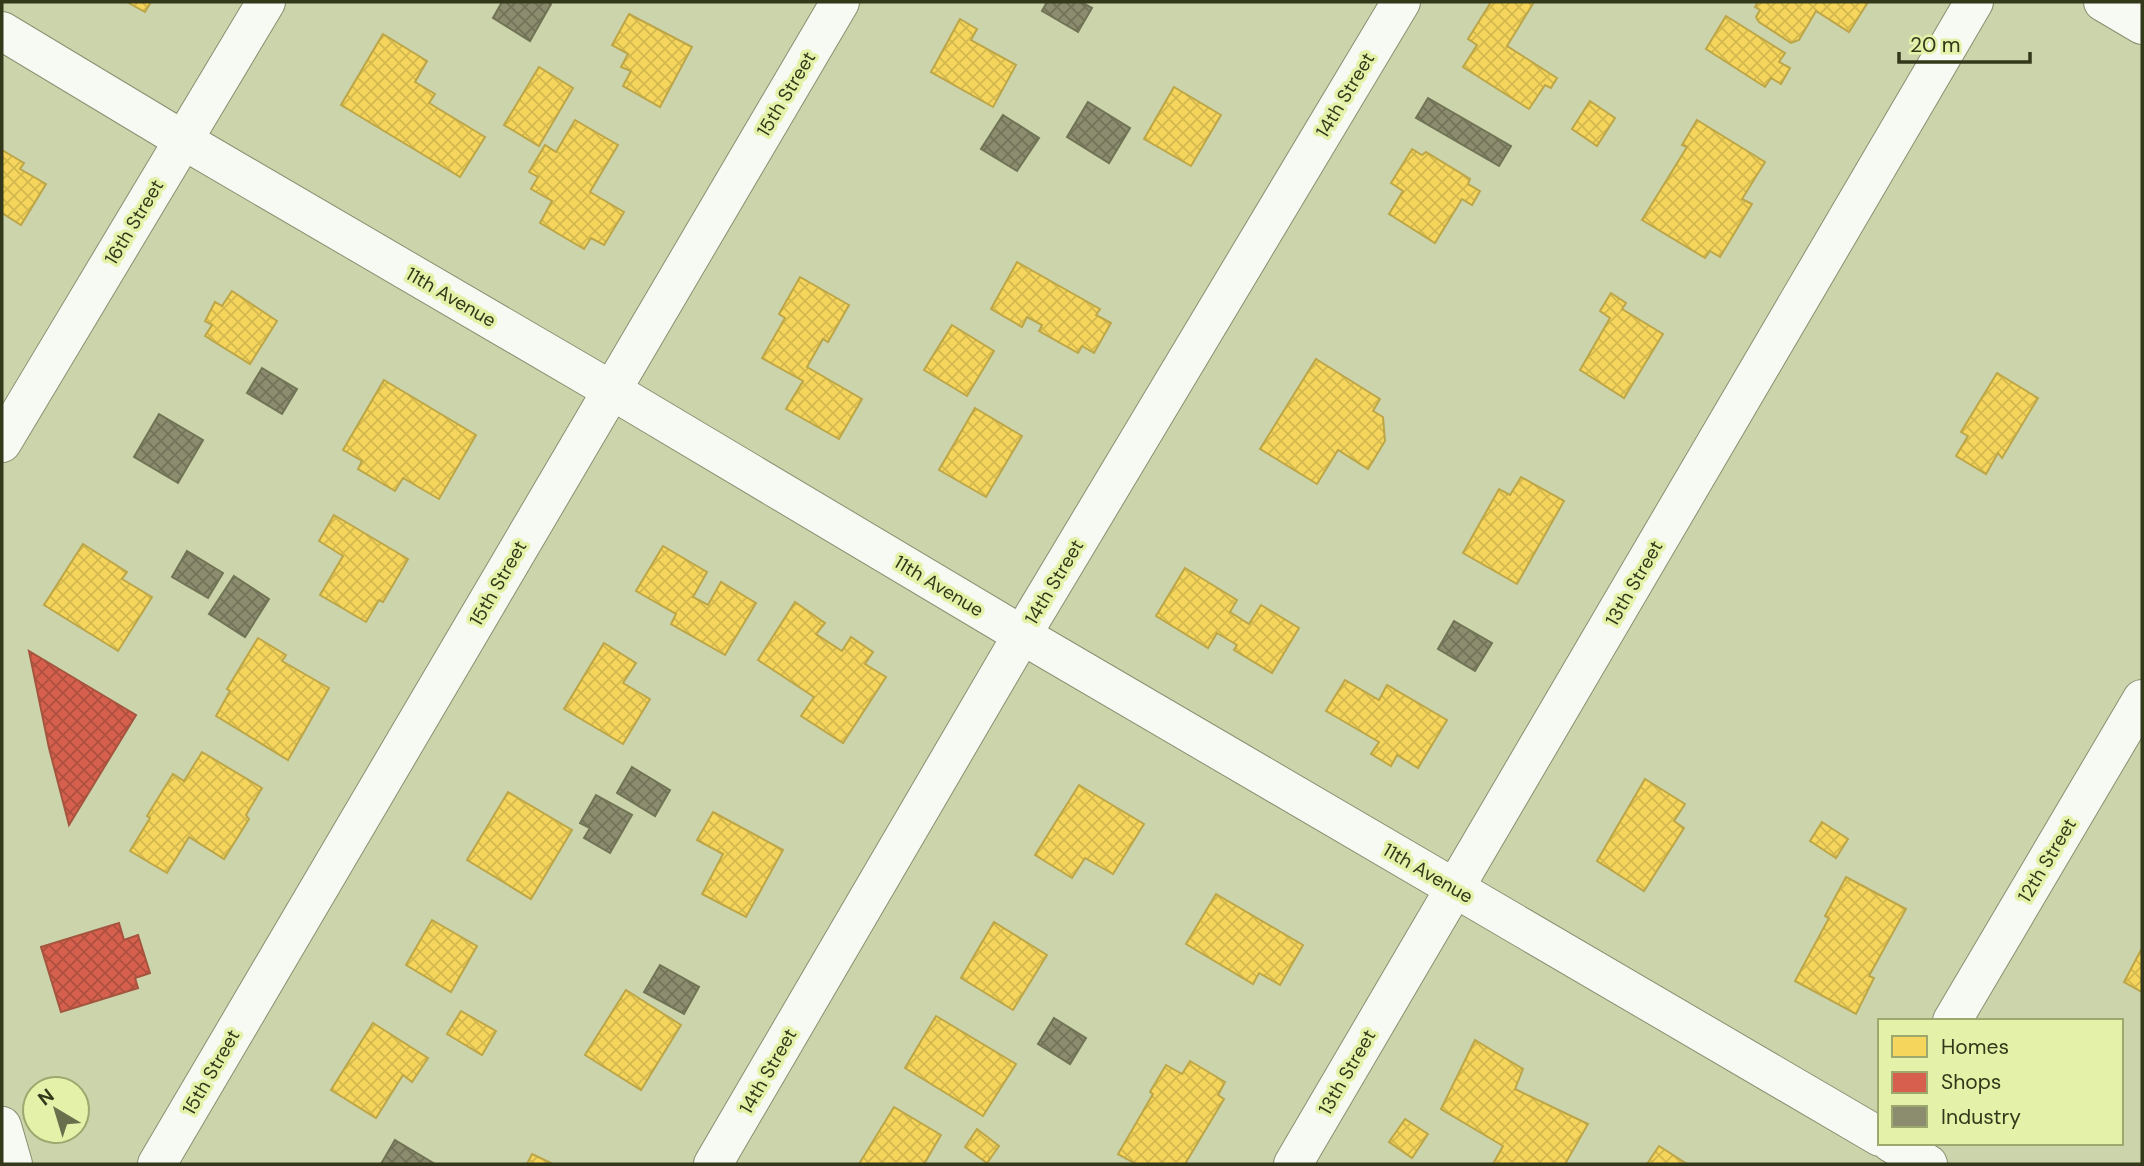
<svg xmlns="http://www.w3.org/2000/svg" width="2144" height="1166" viewBox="0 0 2144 1166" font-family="'DM Sans',sans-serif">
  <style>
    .homes { fill: url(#homes-cross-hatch); stroke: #bca648; stroke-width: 2 }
    .shops { fill: url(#shops-cross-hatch); stroke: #a5543e; stroke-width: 2 }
    .industry { fill: url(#industry-cross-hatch); stroke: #717355; stroke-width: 2 }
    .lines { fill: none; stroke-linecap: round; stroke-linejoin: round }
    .minor-casing { stroke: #899070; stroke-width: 40 }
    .secondary-casing { stroke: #899070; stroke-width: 40 }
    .minor { stroke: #f7f9f3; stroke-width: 38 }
    .secondary { stroke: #f7f9f3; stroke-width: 38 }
    .labels { text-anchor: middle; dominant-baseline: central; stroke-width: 7; stroke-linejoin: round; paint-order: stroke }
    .street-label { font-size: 19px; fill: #33381a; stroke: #e3f2a8 }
  </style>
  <defs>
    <pattern id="homes-cross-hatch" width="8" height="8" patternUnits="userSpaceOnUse" patternTransform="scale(1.75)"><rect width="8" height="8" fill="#f6d55c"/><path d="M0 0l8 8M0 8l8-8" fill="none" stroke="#d3b84f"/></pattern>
    <pattern id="shops-cross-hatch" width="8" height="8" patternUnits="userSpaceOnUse" patternTransform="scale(1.75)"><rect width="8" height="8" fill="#d6604d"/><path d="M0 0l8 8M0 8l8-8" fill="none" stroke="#ae503f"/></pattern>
    <pattern id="industry-cross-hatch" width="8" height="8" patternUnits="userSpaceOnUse" patternTransform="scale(1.75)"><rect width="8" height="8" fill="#8c8c6e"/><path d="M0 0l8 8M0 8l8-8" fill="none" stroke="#73735a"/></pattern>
  </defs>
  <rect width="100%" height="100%" fill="#ccd4ac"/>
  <g class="homes">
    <path d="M 127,2 L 151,2 L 145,12 Z"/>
    <path d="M 1491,2 L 1534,2 L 1507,46 L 1557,78 L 1551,88 L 1545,85 L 1529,109 L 1463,67 L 1477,45 L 1468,39 Z"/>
    <path d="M 1758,2 L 1868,2 L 1849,32 L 1816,11 L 1799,40 L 1791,43 L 1759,22 L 1756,17 L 1760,10 L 1755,7 Z"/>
    <path d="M 629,14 L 692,47 L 660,107 L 623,86 L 631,71 L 621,67 L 628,54 L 612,45 Z"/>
    <path d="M 1726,16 L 1785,53 L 1779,62 L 1790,68 L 1781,84 L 1771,78 L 1765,87 L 1706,49 Z"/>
    <path d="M 960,19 L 977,29 L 971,40 L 1016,65 L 993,107 L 931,72 Z"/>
    <path d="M 383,34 L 427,61 L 415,82 L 435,94 L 429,103 L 485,137 L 460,177 L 341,105 Z"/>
    <path d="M 539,67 L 573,88 L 539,146 L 504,125 Z"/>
    <path d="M 1174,87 L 1221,115 L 1191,166 L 1144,139 Z"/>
    <path d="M 1590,101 L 1615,118 L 1597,146 L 1572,129 Z"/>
    <path d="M 575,120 L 618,145 L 590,192 L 624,212 L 604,245 L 591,238 L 584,249 L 540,223 L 552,201 L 531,189 L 538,177 L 529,172 L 545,145 L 556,152 Z"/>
    <path d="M 1697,120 L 1765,162 L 1742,199 L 1752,204 L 1720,257 L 1710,251 L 1705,258 L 1642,220 L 1687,147 L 1682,145 Z"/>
    <path d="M 1412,149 L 1422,155 L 1426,152 L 1470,179 L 1468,184 L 1480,191 L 1472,205 L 1462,199 L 1435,243 L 1389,214 L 1403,191 L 1391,183 Z"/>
    <path d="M 2,150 L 24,163 L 20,169 L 46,184 L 21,225 L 2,213 Z"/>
    <path d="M 1017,262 L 1100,309 L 1096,315 L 1111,323 L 1094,353 L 1082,346 L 1078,353 L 1039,331 L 1042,325 L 1027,317 L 1022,327 L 991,309 Z"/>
    <path d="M 800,277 L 849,305 L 828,342 L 823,339 L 807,367 L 862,399 L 839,439 L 786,409 L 803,381 L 762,358 L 785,318 L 779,314 Z"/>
    <path d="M 232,291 L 277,321 L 250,364 L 205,336 L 212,325 L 205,321 L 215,302 L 222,306 Z"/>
    <path d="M 1611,293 L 1626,303 L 1622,309 L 1663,334 L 1624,398 L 1580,370 L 1610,318 L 1600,311 Z"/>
    <path d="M 952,325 L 994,351 L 967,396 L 924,370 Z"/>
    <path d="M 1316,359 L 1380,399 L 1373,411 L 1383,417 L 1385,441 L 1368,469 L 1338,450 L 1317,484 L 1260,449 Z"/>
    <path d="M 1997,373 L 2038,398 L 2002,458 L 1998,453 L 1986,474 L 1956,456 L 1968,436 L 1961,432 Z"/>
    <path d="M 384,380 L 476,435 L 439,499 L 403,478 L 395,491 L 358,469 L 362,461 L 343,450 Z"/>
    <path d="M 975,408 L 1022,436 L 986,497 L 939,470 Z"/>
    <path d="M 1521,477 L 1564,501 L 1517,584 L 1463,553 L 1499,489 L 1510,495 Z"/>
    <path d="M 334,515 L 408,559 L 383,602 L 379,600 L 366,622 L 320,595 L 343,556 L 319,541 Z"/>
    <path d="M 83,544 L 127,572 L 122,579 L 152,597 L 118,651 L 44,605 Z"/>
    <path d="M 663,546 L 707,572 L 693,597 L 708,605 L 721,582 L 756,603 L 725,655 L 671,624 L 676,614 L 636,591 Z"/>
    <path d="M 1185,568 L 1237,600 L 1230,612 L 1249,624 L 1261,605 L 1299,628 L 1272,673 L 1234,650 L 1237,645 L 1217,633 L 1208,648 L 1156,616 Z"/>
    <path d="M 795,602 L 825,623 L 816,634 L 842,651 L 851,637 L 873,652 L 865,664 L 886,677 L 843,743 L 801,716 L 814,697 L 758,660 Z"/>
    <path d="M 258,638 L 286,655 L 282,661 L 329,688 L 288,760 L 216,716 L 230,691 L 227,689 Z"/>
    <path d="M 604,643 L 636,663 L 623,683 L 650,699 L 623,744 L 564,709 Z"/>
    <path d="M 1345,680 L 1379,700 L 1387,685 L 1447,720 L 1418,768 L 1397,755 L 1391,766 L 1371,754 L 1379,742 L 1326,711 Z"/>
    <path d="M 202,752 L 262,788 L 246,815 L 249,819 L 224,859 L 189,837 L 167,873 L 130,851 L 150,818 L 147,816 L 173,774 L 184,781 Z"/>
    <path d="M 1645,779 L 1685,804 L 1674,821 L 1684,828 L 1644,891 L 1597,861 Z"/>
    <path d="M 1079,785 L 1144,824 L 1113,874 L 1085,858 L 1072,878 L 1035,855 Z"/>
    <path d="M 508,792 L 572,830 L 531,899 L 467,860 Z"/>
    <path d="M 713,812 L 783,850 L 746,917 L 702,894 L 723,854 L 697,840 Z"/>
    <path d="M 1822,822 L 1848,839 L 1836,858 L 1810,841 Z"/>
    <path d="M 1846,877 L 1906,909 L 1869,976 L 1874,978 L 1856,1014 L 1795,981 L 1829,918 L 1825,916 Z"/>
    <path d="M 1216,894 L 1303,945 L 1280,985 L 1259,973 L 1253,984 L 1186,944 Z"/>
    <path d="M 432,920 L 477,946 L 451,992 L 406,965 Z"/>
    <path d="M 994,922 L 1047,955 L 1013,1010 L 961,978 Z"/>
    <path d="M 2142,948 L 2142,992 L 2124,982 Z"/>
    <path d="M 626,990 L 681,1025 L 641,1090 L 585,1055 Z"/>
    <path d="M 461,1011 L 496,1031 L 482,1055 L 447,1034 Z"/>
    <path d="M 936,1016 L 1016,1064 L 983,1116 L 905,1068 Z"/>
    <path d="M 373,1023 L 428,1058 L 412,1082 L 403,1075 L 376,1118 L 331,1090 Z"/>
    <path d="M 1475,1040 L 1523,1069 L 1515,1089 L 1588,1124 L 1565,1164 L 1493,1164 L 1503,1146 L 1441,1109 Z"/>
    <path d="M 1190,1061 L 1225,1082 L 1218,1095 L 1224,1099 L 1185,1164 L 1136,1164 L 1118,1154 L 1153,1094 L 1150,1092 L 1166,1065 L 1182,1074 Z"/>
    <path d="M 894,1107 L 941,1135 L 924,1164 L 859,1164 Z"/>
    <path d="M 1405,1119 L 1428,1134 L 1412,1158 L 1389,1142 Z"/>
    <path d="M 977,1129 L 999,1146 L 987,1163 L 965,1147 Z"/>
    <path d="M 1659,1146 L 1687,1164 L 1647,1164 Z"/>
    <path d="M 532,1154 L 553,1164 L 527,1164 Z"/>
  </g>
  <g class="shops">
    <path d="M 29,651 L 136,715 L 69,825 L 49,748 Z"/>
    <path d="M 119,923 L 124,940 L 138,935 L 150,973 L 135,978 L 138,988 L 61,1012 L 41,947 Z"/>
  </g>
  <g class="industry">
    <path d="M 502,2 L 548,2 L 551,4 L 530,41 L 493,18 Z"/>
    <path d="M 1047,2 L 1081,2 L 1092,8 L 1078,32 L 1042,11 Z"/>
    <path d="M 1428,98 L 1511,146 L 1499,166 L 1416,118 Z"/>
    <path d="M 1088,102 L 1130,128 L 1109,163 L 1067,137 Z"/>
    <path d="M 1003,115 L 1039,138 L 1017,171 L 981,149 Z"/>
    <path d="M 262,368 L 297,389 L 282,414 L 247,393 Z"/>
    <path d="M 159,414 L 203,440 L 178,483 L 134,457 Z"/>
    <path d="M 187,551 L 223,573 L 208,598 L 172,577 Z"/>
    <path d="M 234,576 L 269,599 L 245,637 L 209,614 Z"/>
    <path d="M 1454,621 L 1492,643 L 1475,671 L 1438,649 Z"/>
    <path d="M 632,767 L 670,790 L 655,816 L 617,793 Z"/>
    <path d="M 596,795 L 632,815 L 610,853 L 584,838 L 590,828 L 580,823 Z"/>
    <path d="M 660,965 L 699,987 L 684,1014 L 644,992 Z"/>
    <path d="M 1054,1018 L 1086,1038 L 1070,1064 L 1038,1044 Z"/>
    <path d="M 395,1140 L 435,1164 L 381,1164 Z"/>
  </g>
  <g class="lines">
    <g class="minor-casing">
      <g id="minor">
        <path d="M 2103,2 L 2142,25"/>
        <path d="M 2,31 L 183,140 L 611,390 L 1022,635 L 1880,1137"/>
        <path d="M 2,443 L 266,2"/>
        <path d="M 1952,1021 L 2142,699"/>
        <path d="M 1891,1143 L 1928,1164"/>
        <path d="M 157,1164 L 840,2"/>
        <path d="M 713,1164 L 1022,635 L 1401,2"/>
        <path d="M 1293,1164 L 1974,2"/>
      </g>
    </g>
    <g class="secondary-casing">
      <path id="secondary" d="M 2,1126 L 13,1164"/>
    </g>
    <use href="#minor" class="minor"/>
    <use href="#secondary" class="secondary"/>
  </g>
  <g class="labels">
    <g class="street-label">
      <text transform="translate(786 94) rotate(-59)">15th Street</text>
      <text transform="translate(1345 95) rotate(-59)">14th Street</text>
      <text transform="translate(134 222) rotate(-59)">16th Street</text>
      <text transform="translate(451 297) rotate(30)">11th Avenue</text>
      <text transform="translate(1054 582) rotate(-59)">14th Street</text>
      <text transform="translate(498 583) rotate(-60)">15th Street</text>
      <text transform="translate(1634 583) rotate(-60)">13th Street</text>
      <text transform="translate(939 586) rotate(31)">11th Avenue</text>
      <text transform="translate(2047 860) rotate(-59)">12th Street</text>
      <text transform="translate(1428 873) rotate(30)">11th Avenue</text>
      <text transform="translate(768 1071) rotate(-60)">14th Street</text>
      <text transform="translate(211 1072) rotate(-60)">15th Street</text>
      <text transform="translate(1347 1072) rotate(-60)">13th Street</text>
    </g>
  </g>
  <rect width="2144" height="1166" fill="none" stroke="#33381a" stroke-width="7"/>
  <rect x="1878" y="1019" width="245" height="126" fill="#e3f2a8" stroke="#9da86f" stroke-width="2"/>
  <rect x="1892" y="1036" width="35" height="21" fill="#f6d55c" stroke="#9da86f" stroke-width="2"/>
  <text x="1941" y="1054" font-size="21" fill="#33381a">Homes</text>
  <rect x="1892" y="1072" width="35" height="21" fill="#d6604d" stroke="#9da86f" stroke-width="2"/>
  <text x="1941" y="1089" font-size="21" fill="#33381a">Shops</text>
  <rect x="1892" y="1106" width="35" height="21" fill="#8c8c6e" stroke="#9da86f" stroke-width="2"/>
  <text x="1941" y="1124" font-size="21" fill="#33381a">Industry</text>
  <g transform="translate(56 1110) rotate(322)"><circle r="33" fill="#e3f2a8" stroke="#9da86f" stroke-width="2"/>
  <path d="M0-5L12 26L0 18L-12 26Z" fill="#696f4d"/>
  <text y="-10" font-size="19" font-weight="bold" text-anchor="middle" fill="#33381a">N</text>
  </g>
  <path d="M1899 52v10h131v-10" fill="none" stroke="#33381a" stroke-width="3.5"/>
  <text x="1910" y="52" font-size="21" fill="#33381a" stroke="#e3f2a8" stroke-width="5" paint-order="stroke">20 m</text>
</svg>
